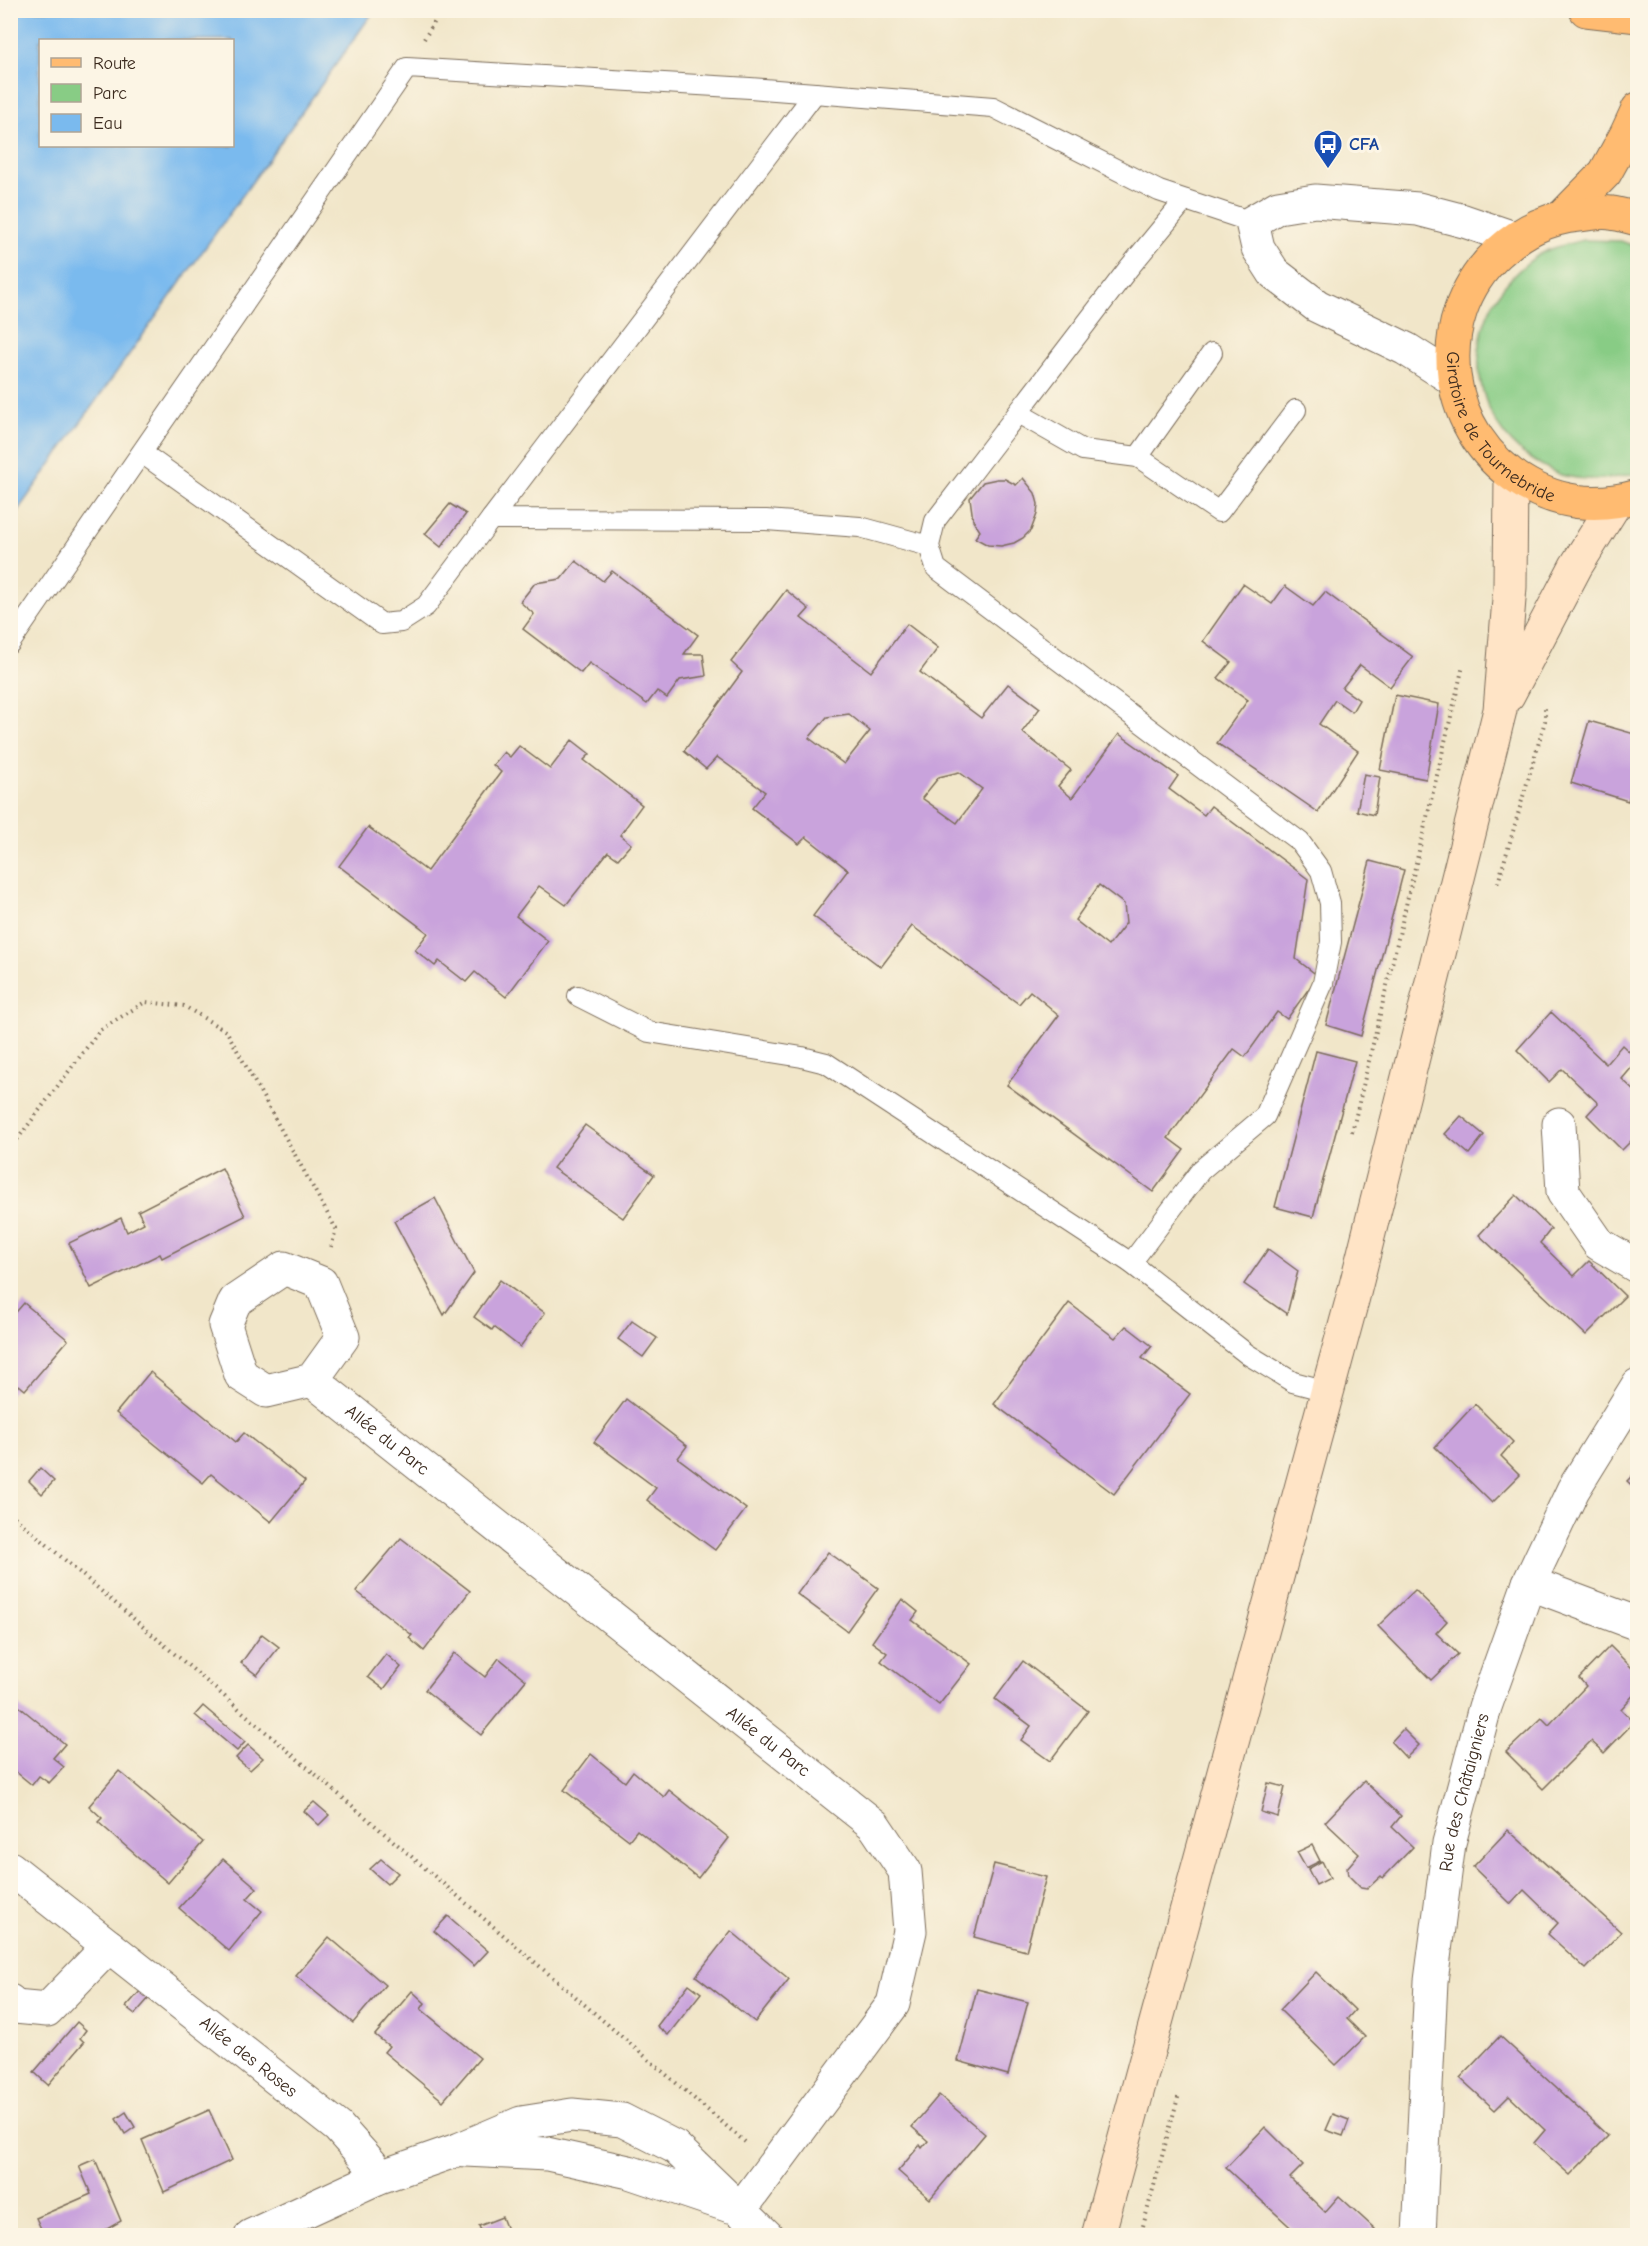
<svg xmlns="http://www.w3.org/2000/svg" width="1648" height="2246" viewBox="0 0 1648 2246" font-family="'Comic Neue',sans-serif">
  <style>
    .green { fill: #88cc85; stroke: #627b52; stroke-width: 1.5 }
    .water { fill: #7abaee; stroke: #5a7286; stroke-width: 1.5; fill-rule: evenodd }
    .building { fill: #c9a3dc; fill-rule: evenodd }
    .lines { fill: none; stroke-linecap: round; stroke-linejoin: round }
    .service-casing { stroke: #7b6c5a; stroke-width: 22 }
    .minor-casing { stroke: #7b6c5a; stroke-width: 35 }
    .tertiary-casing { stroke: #7b6c5a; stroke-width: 35 }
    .secondary-casing { stroke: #7b6c5a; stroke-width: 35 }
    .primary-casing { stroke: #7b6c5a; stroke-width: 35 }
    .motorway-casing { stroke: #7b6c5a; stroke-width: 35 }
    .path { stroke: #7b6c5a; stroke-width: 4; stroke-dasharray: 1.5 4.5; stroke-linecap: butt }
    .service { stroke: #fff; stroke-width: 20 }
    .minor { stroke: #fff; stroke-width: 33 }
    .tertiary { stroke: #fff; stroke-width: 33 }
    .secondary { stroke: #ffe4c6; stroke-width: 33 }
    .primary { stroke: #ffbb71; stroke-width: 33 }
    .motorway { stroke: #ffbb71; stroke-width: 33 }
    .labels { text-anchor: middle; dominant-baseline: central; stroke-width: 6; stroke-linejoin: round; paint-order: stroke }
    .transit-label { font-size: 18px; font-weight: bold; fill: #164399; stroke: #fcf5e5; text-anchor: start }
    .street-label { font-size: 18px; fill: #3b2a1e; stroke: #fcf5e5 }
  </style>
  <rect width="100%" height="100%" fill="#fcf5e5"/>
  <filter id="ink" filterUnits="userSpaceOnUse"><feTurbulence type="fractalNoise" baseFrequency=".0167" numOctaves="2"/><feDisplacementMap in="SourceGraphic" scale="12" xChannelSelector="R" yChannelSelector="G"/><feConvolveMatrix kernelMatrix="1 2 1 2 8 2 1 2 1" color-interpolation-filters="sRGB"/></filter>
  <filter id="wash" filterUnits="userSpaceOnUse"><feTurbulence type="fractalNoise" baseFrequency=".008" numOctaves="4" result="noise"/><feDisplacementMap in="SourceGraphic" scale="24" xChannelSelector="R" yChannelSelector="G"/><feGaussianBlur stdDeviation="1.35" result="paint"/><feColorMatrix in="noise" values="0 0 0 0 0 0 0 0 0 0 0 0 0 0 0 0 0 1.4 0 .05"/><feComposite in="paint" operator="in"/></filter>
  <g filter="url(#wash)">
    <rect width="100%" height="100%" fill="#f1e6c9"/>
    <path class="green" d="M 1583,240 L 1621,241 L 1637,247 L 1637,473 C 1612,479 1591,482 1565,476 C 1558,475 1551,470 1545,467 C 1479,434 1459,352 1500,292 C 1512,276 1528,259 1548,250 C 1558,246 1571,243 1583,240 Z"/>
    <path class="water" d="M 11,10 L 374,11 L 11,520 L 10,11 ZM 40,40 L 232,40 L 232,146 L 40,146 Z"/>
    <g id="blocks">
      <g class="building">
        <path d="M 1023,478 L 1035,493 L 1038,504 L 1037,514 L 1031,530 L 1023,538 L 1014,543 L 1001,546 L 988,545 L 975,538 L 980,531 L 973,520 L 970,498 L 983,482 L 997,479 L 1005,479 L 1016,485 Z"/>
        <path d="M 450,504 L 466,514 L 441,547 L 425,534 Z"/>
        <path d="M 576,561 L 603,581 L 612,571 L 698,635 L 684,654 L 703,654 L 706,676 L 680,680 L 667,698 L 657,691 L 647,704 L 589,663 L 581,673 L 523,629 L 534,614 L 520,602 L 535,583 L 561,579 Z"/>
        <path d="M 1243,584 L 1272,604 L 1285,586 L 1313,606 L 1325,592 L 1413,657 L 1390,687 L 1360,665 L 1342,688 L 1359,700 L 1352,712 L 1335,700 L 1319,724 L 1358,751 L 1318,812 L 1217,743 L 1248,700 L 1218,678 L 1231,662 L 1203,641 Z"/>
        <path d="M 786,590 L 809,609 L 801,618 L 871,672 L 907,624 L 938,648 L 920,672 L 981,718 L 1008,684 L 1040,708 L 1022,732 L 1071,770 L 1058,786 L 1072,798 L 1119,734 L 1178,776 L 1169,789 L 1204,815 L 1211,806 L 1308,879 L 1296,959 L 1318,976 L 1287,1019 L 1277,1012 L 1245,1057 L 1234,1049 L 1168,1138 L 1184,1150 L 1153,1192 L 1007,1085 L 1059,1015 L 1030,991 L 1019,1004 L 912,926 L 881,967 L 813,916 L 848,870 L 806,837 L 799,844 L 752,808 L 765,792 L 717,757 L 706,769 L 684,751 L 742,672 L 731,662 ZM 849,714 L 870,731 L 844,764 L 809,738 L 827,717 ZM 959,772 L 982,789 L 957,823 L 922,798 L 939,777 ZM 1099,885 L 1124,904 L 1126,923 L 1108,946 L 1075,920 Z"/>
        <path d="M 1395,695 L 1439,704 L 1426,779 L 1380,770 Z"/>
        <path d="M 1589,721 L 1638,735 L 1638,769 L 1628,801 L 1571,783 Z"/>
        <path d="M 572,740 L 590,754 L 584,760 L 642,805 L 620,835 L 631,844 L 618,859 L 608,852 L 566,905 L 539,886 L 516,916 L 548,941 L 506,997 L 475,972 L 466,982 L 439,961 L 435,966 L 415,950 L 428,933 L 339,866 L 368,827 L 427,871 L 501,772 L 493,765 L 504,752 L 510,757 L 519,746 L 550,769 Z"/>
        <path d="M 1364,774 L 1380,777 L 1374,815 L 1357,811 Z"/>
        <path d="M 1370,861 L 1404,870 L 1361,1036 L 1326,1025 Z"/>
        <path d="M 1551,1012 L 1606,1064 L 1622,1045 L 1638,1060 L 1622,1079 L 1638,1094 L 1638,1134 L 1622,1150 L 1587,1115 L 1598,1103 L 1584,1090 L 1562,1069 L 1549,1082 L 1517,1050 Z"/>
        <path d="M 1316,1051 L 1355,1061 L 1313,1217 L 1275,1207 Z"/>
        <path d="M 1461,1116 L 1484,1135 L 1469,1154 L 1445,1134 Z"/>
        <path d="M 585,1125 L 654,1175 L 623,1218 L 553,1168 Z"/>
        <path d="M 222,1168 L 245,1216 L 162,1258 L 160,1254 L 91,1288 L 69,1243 L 121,1218 L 127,1232 L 144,1223 L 138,1211 Z"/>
        <path d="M 1516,1195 L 1551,1229 L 1540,1243 L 1574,1276 L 1589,1261 L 1625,1296 L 1586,1335 L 1479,1235 Z"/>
        <path d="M 435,1198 L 474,1273 L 444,1315 L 394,1221 Z"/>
        <path d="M 1268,1249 L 1298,1271 L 1287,1314 L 1244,1284 Z"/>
        <path d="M 500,1280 L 545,1313 L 520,1347 L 494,1327 L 492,1330 L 474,1317 Z"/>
        <path d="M 24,1303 L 68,1340 L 25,1390 L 19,1385 L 10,1394 L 10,1319 Z"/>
        <path d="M 1069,1303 L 1115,1338 L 1126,1326 L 1152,1346 L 1142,1358 L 1190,1394 L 1114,1494 L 994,1404 Z"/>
        <path d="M 632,1321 L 657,1338 L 643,1357 L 618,1339 Z"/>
        <path d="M 150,1372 L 236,1442 L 244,1433 L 305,1481 L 271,1522 L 211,1474 L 203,1483 L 116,1413 Z"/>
        <path d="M 626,1399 L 687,1446 L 678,1458 L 746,1509 L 715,1550 L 647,1500 L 656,1488 L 594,1442 Z"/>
        <path d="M 1475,1404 L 1513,1442 L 1501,1456 L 1520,1475 L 1492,1503 L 1435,1447 Z"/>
        <path d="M 40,1468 L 54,1481 L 42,1494 L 29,1481 Z"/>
        <path d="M 1638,1470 L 1638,1491 L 1627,1481 Z"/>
        <path d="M 401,1538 L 470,1591 L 424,1651 L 409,1638 L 412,1635 L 356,1591 Z"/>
        <path d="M 828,1552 L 878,1588 L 847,1631 L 797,1594 Z"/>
        <path d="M 1415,1590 L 1447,1621 L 1436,1633 L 1458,1654 L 1431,1680 L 1378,1626 Z"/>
        <path d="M 902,1599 L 918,1612 L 912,1620 L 971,1664 L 939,1705 L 881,1661 L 887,1653 L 872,1642 Z"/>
        <path d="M 262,1634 L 279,1647 L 257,1675 L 241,1663 Z"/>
        <path d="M 1610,1646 L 1638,1674 L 1638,1690 L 1621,1709 L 1634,1722 L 1604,1753 L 1591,1741 L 1543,1789 L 1506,1752 L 1542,1718 L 1549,1725 L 1586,1686 L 1579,1678 Z"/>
        <path d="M 454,1653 L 485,1677 L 499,1658 L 526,1680 L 481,1735 L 425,1690 Z"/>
        <path d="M 386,1654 L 401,1667 L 384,1689 L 368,1677 Z"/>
        <path d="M 1023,1661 L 1088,1711 L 1050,1761 L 1021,1740 L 1031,1726 L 995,1699 Z"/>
        <path d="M 10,1699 L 65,1744 L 53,1758 L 64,1767 L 49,1783 L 39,1776 L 32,1785 L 10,1767 Z"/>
        <path d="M 203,1706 L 245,1742 L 237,1751 L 195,1715 Z"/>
        <path d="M 1403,1729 L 1419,1745 L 1406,1758 L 1391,1742 Z"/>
        <path d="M 248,1745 L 263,1758 L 250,1770 L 236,1758 Z"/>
        <path d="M 591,1754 L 625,1782 L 633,1771 L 664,1797 L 669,1790 L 729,1838 L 698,1878 L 637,1830 L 629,1840 L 564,1790 Z"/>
        <path d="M 119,1771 L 203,1842 L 168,1883 L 98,1822 L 102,1818 L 89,1806 Z"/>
        <path d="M 1364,1781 L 1401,1816 L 1392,1827 L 1413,1847 L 1383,1878 L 1381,1876 L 1367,1889 L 1361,1888 L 1348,1875 L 1347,1868 L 1359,1854 L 1325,1822 Z"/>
        <path d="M 1268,1783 L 1285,1787 L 1278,1817 L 1261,1812 Z"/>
        <path d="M 314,1802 L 329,1815 L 319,1825 L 304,1811 Z"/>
        <path d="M 1508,1830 L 1621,1932 L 1586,1969 L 1548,1934 L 1558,1923 L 1524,1890 L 1511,1904 L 1473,1867 Z"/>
        <path d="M 1312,1845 L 1320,1861 L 1306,1868 L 1297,1852 Z"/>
        <path d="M 223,1859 L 257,1888 L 247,1899 L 262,1911 L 229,1951 L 179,1908 Z"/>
        <path d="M 381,1859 L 398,1873 L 387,1884 L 370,1869 Z"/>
        <path d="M 1322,1861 L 1330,1878 L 1316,1885 L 1308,1869 Z"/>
        <path d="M 994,1864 L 1046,1877 L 1026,1951 L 974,1937 Z"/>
        <path d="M 448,1916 L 488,1951 L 474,1966 L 434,1931 Z"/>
        <path d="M 731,1931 L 789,1979 L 755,2022 L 696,1976 Z"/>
        <path d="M 329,1937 L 385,1985 L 353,2023 L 296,1976 Z"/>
        <path d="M 1316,1972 L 1355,2010 L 1347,2019 L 1365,2037 L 1336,2065 L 1280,2010 Z"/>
        <path d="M 689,1984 L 701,1993 L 668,2035 L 657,2026 Z"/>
        <path d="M 142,1989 L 150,1997 L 135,2014 L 126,2007 Z"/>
        <path d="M 977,1989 L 1028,2002 L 1008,2075 L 958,2061 Z"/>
        <path d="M 412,1991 L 425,2003 L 421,2009 L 480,2058 L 443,2101 L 384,2052 L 389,2046 L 375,2035 Z"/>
        <path d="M 77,2022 L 86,2030 L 80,2038 L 84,2042 L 48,2085 L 34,2072 Z"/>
        <path d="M 1500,2036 L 1608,2136 L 1570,2175 L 1534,2143 L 1545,2130 L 1509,2096 L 1495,2110 L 1460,2078 Z"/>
        <path d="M 939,2095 L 985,2134 L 930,2199 L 898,2171 L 920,2145 L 922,2148 L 928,2141 L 912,2127 Z"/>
        <path d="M 209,2110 L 232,2160 L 164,2192 L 142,2140 Z"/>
        <path d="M 126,2112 L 135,2127 L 125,2134 L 116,2119 Z"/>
        <path d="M 1333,2114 L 1349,2120 L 1343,2136 L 1326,2130 Z"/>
        <path d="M 1265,2127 L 1303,2165 L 1290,2178 L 1325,2212 L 1339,2196 L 1375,2229 L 1369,2235 L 1299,2235 L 1226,2168 Z"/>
        <path d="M 95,2159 L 121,2221 L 105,2230 L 107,2235 L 44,2235 L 36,2218 L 91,2194 L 79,2166 Z"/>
        <path d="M 502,2217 L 509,2235 L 483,2235 L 479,2226 Z"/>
      </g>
    </g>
  </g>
  <g filter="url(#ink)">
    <use href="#blocks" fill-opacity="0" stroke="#7b6c5a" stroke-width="1.5"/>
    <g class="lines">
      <g class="service-casing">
        <g id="service">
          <path d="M 815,93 L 491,519 L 766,520 L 860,527 L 929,546"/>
          <path d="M 1185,200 L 1128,269 L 935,521 L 929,546 L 936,568 L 1300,842 L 1321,871 L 1330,903 L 1331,942 L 1323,983 L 1265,1116 L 1201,1170 L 1131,1263 L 1247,1354 L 1293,1382 L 1327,1391"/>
          <path d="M 1018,413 L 1083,450 L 1138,457 L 1219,512 L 1296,410"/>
          <path d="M 142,453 L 382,624 L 401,622 L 426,606 L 491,519"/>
          <path d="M 1138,457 L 1212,353"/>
          <path d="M 10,643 L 407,68 L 750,88 L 993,107 L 1159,191 L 1252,222"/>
          <path d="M 578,996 L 649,1032 L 802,1057 L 826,1063 L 1131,1263"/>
        </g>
      </g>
      <g class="minor-casing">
        <g id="minor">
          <path d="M 1453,379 L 1406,349 L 1317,306 L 1274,273 L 1258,248 L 1252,222 L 1278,207 L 1315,201 L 1418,209 L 1464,221 L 1514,238"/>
          <path d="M 1559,1124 L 1563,1192 L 1599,1244 L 1638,1267"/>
          <path id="s1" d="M 312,1380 L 343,1337 L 321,1283 L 284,1268 L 235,1301 L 225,1325 L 241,1375 L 266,1391 L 312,1380 L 874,1825 L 905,1871 L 910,1931 L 893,2004 L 740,2210"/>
          <path d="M 1529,1583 L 1638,1624"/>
          <path id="s2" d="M 10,1868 L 338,2127 L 371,2164 L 377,2178"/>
          <path d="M 10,2001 L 15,2007 L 47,2010 L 109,1946"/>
          <path id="s3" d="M 1419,2236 L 1431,1981 L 1449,1843 L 1485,1707 L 1529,1583 L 1573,1490 L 1638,1385"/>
        </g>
      </g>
      <g class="tertiary-casing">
        <g id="tertiary">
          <path d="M 465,2150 L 547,2154 L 629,2172 L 730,2206"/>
          <path d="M 251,2236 L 377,2178 L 460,2149 L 521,2123 L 572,2115 L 622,2120 L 675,2147 L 767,2236"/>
        </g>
      </g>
      <g class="secondary-casing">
        <g id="secondary">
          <path d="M 1508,695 L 1576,566 L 1616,502"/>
          <path d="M 1098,2236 L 1353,1297 L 1500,710 L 1510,587 L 1511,476"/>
        </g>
      </g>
      <g class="primary-casing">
        <g id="primary">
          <path d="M 1563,216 L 1605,173 L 1626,135 L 1638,109"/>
          <path id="s4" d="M 1638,219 C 1629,217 1620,214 1611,213 C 1601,211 1589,214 1579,215 C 1547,218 1522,231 1498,253 C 1427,319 1442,437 1528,485 C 1562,504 1600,507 1638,496"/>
        </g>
      </g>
      <g class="motorway-casing">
        <path id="motorway" d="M 1586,10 L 1638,16"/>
      </g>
      <g class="path">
        <path d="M 424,39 L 442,10"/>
        <path d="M 1498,883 L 1545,721 L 1545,708"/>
        <path d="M 1352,1132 L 1463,666"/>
        <path d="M 10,1149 L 100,1030 L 145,1002 L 184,1006 L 227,1032 L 336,1229 L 331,1248"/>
        <path d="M 10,1513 L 745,2142"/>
        <path d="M 1143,2226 L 1179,2094"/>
      </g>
      <use href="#service" class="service"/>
      <use href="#minor" class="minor"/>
      <use href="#tertiary" class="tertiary"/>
      <use href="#secondary" class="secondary"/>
      <use href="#primary" class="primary"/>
      <use href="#motorway" class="motorway"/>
    </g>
  </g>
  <defs>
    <g id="bus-pin" transform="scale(1.5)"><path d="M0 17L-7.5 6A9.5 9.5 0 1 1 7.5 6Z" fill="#1a4fb4" stroke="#fcf5e5"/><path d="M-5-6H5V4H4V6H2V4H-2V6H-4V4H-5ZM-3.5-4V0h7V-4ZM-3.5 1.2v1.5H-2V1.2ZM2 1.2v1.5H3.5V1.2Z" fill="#fff"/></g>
  </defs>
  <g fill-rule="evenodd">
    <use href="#bus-pin" x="1328" y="144"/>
  </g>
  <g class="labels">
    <g class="transit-label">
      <text x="1349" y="144">CFA</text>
    </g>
    <g class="street-label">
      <text stroke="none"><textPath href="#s4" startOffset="357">Giratoire de Tournebride</textPath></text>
      <text stroke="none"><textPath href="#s1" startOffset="462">Allée du Parc</textPath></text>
      <text stroke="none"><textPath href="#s1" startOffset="948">Allée du Parc</textPath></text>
      <text stroke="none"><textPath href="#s3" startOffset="447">Rue des Châtaigniers</textPath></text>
      <text stroke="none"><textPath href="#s2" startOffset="304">Allée des Roses</textPath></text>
    </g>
  </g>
  <rect width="1648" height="2246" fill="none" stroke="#fcf5e5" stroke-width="36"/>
  <rect x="39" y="39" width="195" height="108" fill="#fcf5e5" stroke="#afa495" stroke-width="1.5"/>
  <rect x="51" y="58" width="30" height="9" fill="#ffbb71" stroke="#afa495" stroke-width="1.5"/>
  <text x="93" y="69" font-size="18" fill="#3b2a1e">Route</text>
  <rect x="51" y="84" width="30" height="18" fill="#88cc85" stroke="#afa495" stroke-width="1.5"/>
  <text x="93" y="99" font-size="18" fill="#3b2a1e">Parc</text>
  <rect x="51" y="114" width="30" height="18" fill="#7abaee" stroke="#afa495" stroke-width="1.5"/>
  <text x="93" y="129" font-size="18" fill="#3b2a1e">Eau</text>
</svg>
